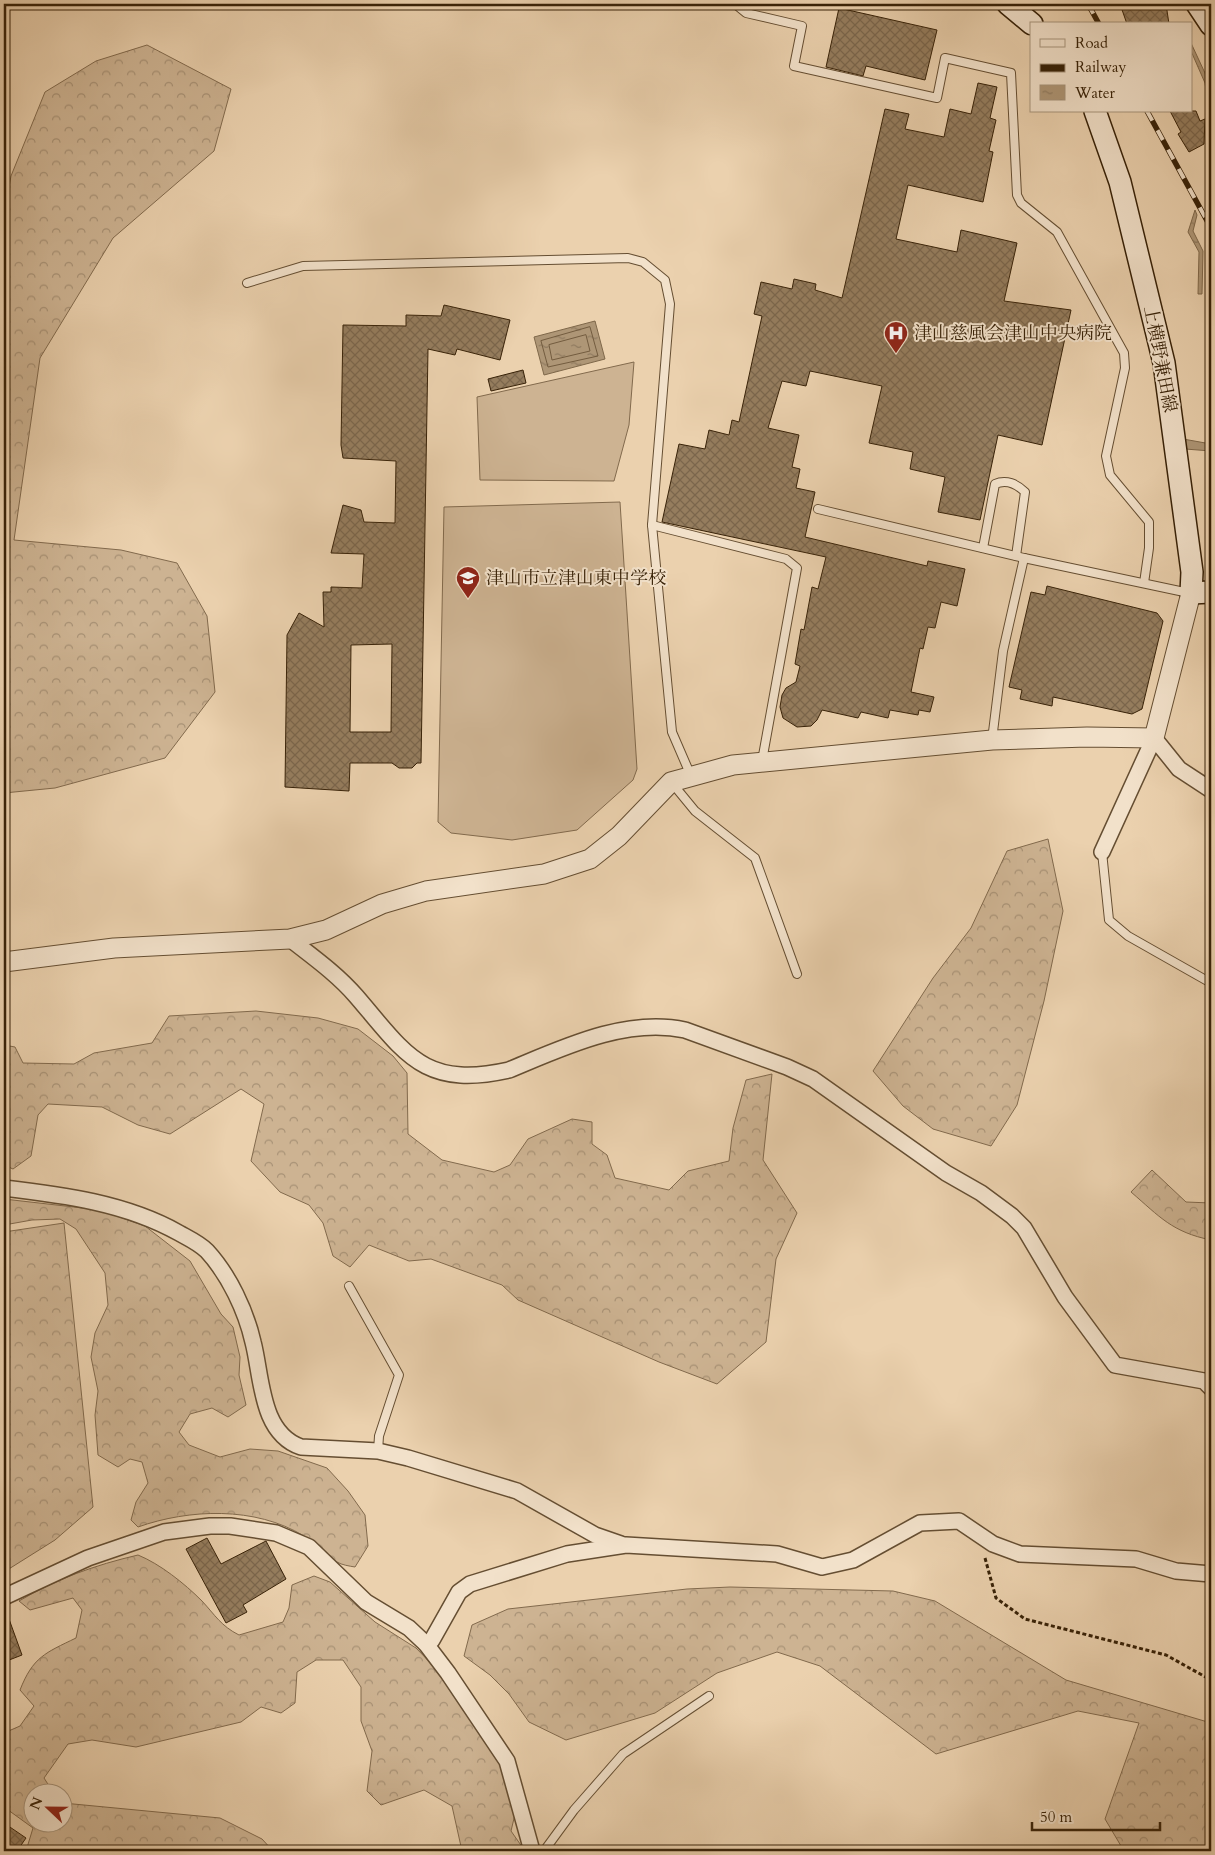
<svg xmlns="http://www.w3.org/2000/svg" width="1215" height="1855" viewBox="0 0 1215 1855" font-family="Cardo,'Noto Serif JP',serif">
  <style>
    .grass { fill: #cdb392; stroke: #826a4d }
    .forest { fill: url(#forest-crowns); stroke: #826a4d }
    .water { fill: url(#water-ripples); stroke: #7f684a }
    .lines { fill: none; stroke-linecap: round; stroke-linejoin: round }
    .shore { stroke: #735c3f; stroke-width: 1 }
    .building { fill: url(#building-cross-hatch); stroke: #382208; fill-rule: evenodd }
    .service-casing { stroke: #654e32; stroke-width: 10 }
    .minor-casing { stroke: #654e32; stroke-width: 18 }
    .tertiary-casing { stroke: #654e32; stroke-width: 21 }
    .secondary-casing { stroke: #382208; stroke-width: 24 }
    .path { stroke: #382208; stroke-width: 3; stroke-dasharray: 4 2.5; stroke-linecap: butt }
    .service { stroke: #f2e1ca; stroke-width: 8 }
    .minor { stroke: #f2e1ca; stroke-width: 15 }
    .tertiary { stroke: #f2e1ca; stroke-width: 19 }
    .secondary { stroke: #f2e1ca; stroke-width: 21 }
    .rail-casing { stroke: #382208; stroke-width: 5.5 }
    .rail { stroke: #f2e1ca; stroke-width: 4; stroke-dasharray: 11; stroke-linecap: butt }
    .labels { text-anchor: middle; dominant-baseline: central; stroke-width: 4; stroke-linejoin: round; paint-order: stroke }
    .poi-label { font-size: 18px; fill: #382208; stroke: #f2e1ca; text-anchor: start }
    .street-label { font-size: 18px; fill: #382208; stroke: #f2e1ca }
  </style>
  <defs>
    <pattern id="forest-crowns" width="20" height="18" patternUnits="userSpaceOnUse" patternTransform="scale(1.25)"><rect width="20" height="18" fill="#cdb392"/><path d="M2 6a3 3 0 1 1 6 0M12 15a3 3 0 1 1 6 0" fill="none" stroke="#a79175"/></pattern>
    <pattern id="water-ripples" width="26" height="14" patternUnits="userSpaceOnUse" patternTransform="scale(1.25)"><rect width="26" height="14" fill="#ae9676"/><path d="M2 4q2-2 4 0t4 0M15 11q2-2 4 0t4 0" fill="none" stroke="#8f7a5f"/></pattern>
    <pattern id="building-cross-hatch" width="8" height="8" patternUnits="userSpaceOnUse" patternTransform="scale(1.25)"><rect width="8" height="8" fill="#957d5e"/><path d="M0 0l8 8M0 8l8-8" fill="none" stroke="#7b664c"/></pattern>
  </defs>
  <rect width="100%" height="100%" fill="#ebd1ae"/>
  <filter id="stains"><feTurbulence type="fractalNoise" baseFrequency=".004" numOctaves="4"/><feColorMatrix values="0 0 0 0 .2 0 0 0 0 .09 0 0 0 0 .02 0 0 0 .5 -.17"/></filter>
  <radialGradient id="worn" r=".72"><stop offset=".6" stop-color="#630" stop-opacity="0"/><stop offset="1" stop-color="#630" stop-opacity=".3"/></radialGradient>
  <g class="grass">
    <path d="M 634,362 L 629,425 L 614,481 L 480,480 L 477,397 Z"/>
    <path d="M 620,502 L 637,769 L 633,780 L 577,830 L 512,840 L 451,833 L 438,822 L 444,507 Z"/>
  </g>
  <g class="forest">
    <path d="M 147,45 L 231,89 L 214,151 L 113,238 L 40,358 L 14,540 L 121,550 L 177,563 L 207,616 L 215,692 L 165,758 L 55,788 L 4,793 L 4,215 L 11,176 L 45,92 L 96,61 Z"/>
    <path d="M 1048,839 L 1063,911 L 1044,1001 L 1017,1105 L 991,1146 L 933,1129 L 903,1106 L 873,1071 L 933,978 L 971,928 L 1007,851 Z"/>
    <path d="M 256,1011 L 318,1018 L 358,1029 L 393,1056 L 407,1073 L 408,1134 L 442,1160 L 494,1172 L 510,1165 L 528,1139 L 572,1119 L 592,1122 L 592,1144 L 607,1155 L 615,1178 L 669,1190 L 688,1171 L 729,1161 L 733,1128 L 746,1080 L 772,1074 L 763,1160 L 797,1213 L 776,1259 L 766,1342 L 717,1384 L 659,1362 L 518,1300 L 502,1285 L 431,1259 L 409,1261 L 369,1245 L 350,1267 L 333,1256 L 323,1223 L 309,1205 L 280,1192 L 251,1161 L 264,1104 L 241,1089 L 170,1134 L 138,1125 L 102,1107 L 48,1104 L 38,1115 L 31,1156 L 13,1169 L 4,1165 L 4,1045 L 15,1047 L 23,1063 L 74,1064 L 94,1053 L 152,1043 L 169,1016 Z"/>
    <path d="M 1152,1170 L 1186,1202 L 1211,1203 L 1211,1240 C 1172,1232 1160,1217 1131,1192 Z"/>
    <path d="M 4,1199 L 100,1210 L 145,1226 L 190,1261 L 221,1314 L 233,1327 L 240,1357 L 239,1375 L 246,1405 L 228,1417 L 212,1408 L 190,1414 L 179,1432 L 189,1445 L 220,1457 L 250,1449 L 278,1451 L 327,1468 L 348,1491 L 365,1515 L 368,1546 L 355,1567 C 349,1566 342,1565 337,1562 C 324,1556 315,1543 304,1536 C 255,1506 189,1509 138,1527 L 131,1520 L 136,1502 L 148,1483 L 142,1462 L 130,1459 L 118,1467 L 98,1455 L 95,1415 L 98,1391 L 91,1357 L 95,1333 L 108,1305 L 105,1273 L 76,1229 L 60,1219 L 32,1220 L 4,1225 Z"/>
    <path d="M 64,1223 L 93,1507 L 55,1540 L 4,1572 L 4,1232 Z"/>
    <path d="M 138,1555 C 160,1564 184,1583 202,1601 C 215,1615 221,1626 239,1635 L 283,1622 L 289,1608 L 292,1585 L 314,1576 L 330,1582 L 375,1622 L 416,1648 L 444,1677 L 500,1759 L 516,1810 L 511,1831 L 525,1851 L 462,1851 L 452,1806 L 424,1790 L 381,1805 L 367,1791 L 372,1751 L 361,1721 L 361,1687 L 343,1660 L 316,1660 L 297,1672 L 295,1703 L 281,1713 L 261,1707 L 241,1722 L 136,1747 L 92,1740 L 68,1744 L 44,1778 L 53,1792 L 32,1792 L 32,1822 L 62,1822 L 63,1803 L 220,1818 L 262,1839 L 273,1851 L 26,1851 L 33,1828 L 4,1807 L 4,1733 L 20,1726 L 34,1706 L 20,1690 C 33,1657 45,1653 76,1638 L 82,1610 L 73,1598 L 30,1610 L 19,1601 C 56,1579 95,1565 138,1555 Z"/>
    <path d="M 730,1587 L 893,1591 L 935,1601 L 1066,1680 L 1211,1723 L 1211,1851 L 1124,1851 L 1105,1819 L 1139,1723 L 1078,1711 L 936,1754 L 820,1666 L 777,1652 L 717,1673 L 655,1713 L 566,1740 L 529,1722 L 509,1694 L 490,1675 L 464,1656 L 472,1625 L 508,1609 L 687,1589 Z"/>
  </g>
  <g class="water">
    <path d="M 1191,43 L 1211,86 L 1211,196 L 1207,208 L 1208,103 L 1205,83 L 1191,51 Z"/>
    <path d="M 1195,210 L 1197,215 L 1193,231 L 1203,251 L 1202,294 L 1198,294 L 1199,252 L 1188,232 Z"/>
    <path d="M 595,321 L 605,359 L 544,375 L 534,337 Z"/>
    <path d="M 1172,437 L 1211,444 L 1211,451 L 1172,448 Z"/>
  </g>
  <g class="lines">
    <g class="shore">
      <path d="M 590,327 L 598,356 L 548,367 L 541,341 Z"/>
      <path d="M 586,335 L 590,351 L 552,360 L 549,345 Z"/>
    </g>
  </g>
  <g class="building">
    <path d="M 1120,4 L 1166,4 L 1169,24 L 1127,24 Z"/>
    <path d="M 839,8 L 937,30 L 925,80 L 866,66 L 863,76 L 826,67 Z"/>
    <path d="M 978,83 L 997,87 L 990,118 L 996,120 L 989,151 L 993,152 L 983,202 L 908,185 L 896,239 L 957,252 L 961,230 L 1017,243 L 1004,301 L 1071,310 L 1042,445 L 998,435 L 980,520 L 938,512 L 945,477 L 910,469 L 913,452 L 869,443 L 882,386 L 810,371 L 806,386 L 782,381 L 768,428 L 799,435 L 792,467 L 800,469 L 796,488 L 815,492 L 805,537 L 927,566 L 928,561 L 965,569 L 957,606 L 941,602 L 935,628 L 928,627 L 923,649 L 920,648 L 911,692 L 934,697 L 930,712 L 919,710 L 918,715 L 890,710 L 888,718 L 861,712 L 858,718 L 822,710 L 817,720 L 811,726 L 797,727 L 783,718 L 780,707 L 782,695 L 786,688 L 796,682 L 800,666 L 795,664 L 801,629 L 804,630 L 812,587 L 818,589 L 826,557 L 662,522 L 679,444 L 705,449 L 709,430 L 729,435 L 732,420 L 739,422 L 762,316 L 754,314 L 761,282 L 792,289 L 794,279 L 816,284 L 815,290 L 842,298 L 885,109 L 909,114 L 905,129 L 944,137 L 950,109 L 971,114 Z"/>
    <path d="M 1170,111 L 1196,111 L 1200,121 L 1205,119 L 1204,144 L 1189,152 L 1178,134 L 1181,132 Z"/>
    <path d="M 444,305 L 510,320 L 500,360 L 457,349 L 455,355 L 428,349 L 421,763 L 417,763 L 412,768 L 399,768 L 392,763 L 350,763 L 349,791 L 285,787 L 287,635 L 299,613 L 324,627 L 323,592 L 331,592 L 331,587 L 362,588 L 364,554 L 331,553 L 343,505 L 361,510 L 364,522 L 395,523 L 396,461 L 343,458 L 341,445 L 343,325 L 406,326 L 406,315 L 441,316 ZM 392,644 L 391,732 L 350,732 L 351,645 Z"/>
    <path d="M 523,370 L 526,383 L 491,391 L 488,379 Z"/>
    <path d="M 1047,586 L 1157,613 L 1163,621 L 1142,709 L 1132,714 L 1053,697 L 1052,706 L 1020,699 L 1022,690 L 1009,687 L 1031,592 L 1045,595 Z"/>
    <path d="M 207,1538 L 221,1564 L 266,1541 L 286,1579 L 243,1605 L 247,1612 L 226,1623 L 186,1549 Z"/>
    <path d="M 5,1608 L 22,1655 L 4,1662 L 4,1609 Z"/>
    <path d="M 4,1823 L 26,1838 L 17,1851 L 4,1851 Z"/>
  </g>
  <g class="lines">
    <g class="service-casing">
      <g id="service">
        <path d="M 735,4 L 746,13 L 802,26 L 794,66 L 937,98 L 945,58 L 1011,73 L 1017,195 L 1021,203 L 1057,232 L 1124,353 L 1125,368 L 1106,456 L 1110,475 L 1149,522 L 1149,548 L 1144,583"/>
        <path d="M 247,283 L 303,266 L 628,258 L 643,262 L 665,280 L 670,304 L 652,525 L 672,732 L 691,776"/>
        <path d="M 818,509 L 1024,558 L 1189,593"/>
        <path d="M 652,525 L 786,559 L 797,568 L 762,761"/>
        <path d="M 983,548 L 995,484 C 1006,479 1017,484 1025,492 L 1016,556"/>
        <path d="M 992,740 L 1003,651 L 1024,558"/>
        <path d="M 672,783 L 695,811 L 755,858 L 797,974"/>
        <path d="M 1102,852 L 1109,920 L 1128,936 L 1211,983"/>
        <path d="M 349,1286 L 399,1375 L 379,1436 L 378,1451"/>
        <path d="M 544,1851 L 574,1810 L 623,1754 L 709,1696"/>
      </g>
    </g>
    <g class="minor-casing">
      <g id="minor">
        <path d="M 1102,852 L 1154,738 L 1179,769 L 1211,790"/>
        <path d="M 290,939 C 313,957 337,974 356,996 C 406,1054 423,1089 509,1070 C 562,1048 626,1017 685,1030 L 787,1067 L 813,1079 L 946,1173 L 981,1193 L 1012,1216 L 1024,1228 L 1065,1297 L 1115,1365 L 1204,1381 L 1211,1388"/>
        <path d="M 4,1188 C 63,1195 126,1203 179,1233 C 188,1238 199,1243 207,1251 C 229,1275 246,1311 253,1342 C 262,1376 260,1433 301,1447 L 378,1451 L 408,1458 L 517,1491 L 595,1535 L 621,1544"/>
        <path d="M 4,1597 L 88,1558 L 164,1532 L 210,1526 L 230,1526 L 276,1533 L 309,1547 L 366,1602 L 409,1628 L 426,1644 L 448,1673 L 507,1761 L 532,1851"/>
        <path d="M 426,1644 L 432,1640 L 459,1592 L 470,1584 L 567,1554 L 626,1545 L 777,1554 L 822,1567 L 853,1560 L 920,1523 L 959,1521 L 993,1544 L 1020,1554 L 1136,1559 L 1176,1571 L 1211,1574"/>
      </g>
    </g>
    <g class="tertiary-casing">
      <path id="tertiary" d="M 4,962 L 114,948 L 290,939 L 326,930 L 382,904 L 426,891 L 544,874 L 590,859 L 619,836 L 671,782 L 733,765 L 992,740 L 1087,737 L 1154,738 L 1191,593"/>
    </g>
    <g class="secondary-casing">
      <g id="secondary">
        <path d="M 1008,4 L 1032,24"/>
        <path d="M 1197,4 L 1211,25"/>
        <path d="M 1095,111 L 1120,182 L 1164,363 L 1192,572 L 1191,593 L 1211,592"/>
      </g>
    </g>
    <path class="path" d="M 985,1558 L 996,1598 L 1025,1619 L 1166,1655 L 1211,1680"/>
    <use href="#service" class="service"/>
    <use href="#minor" class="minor"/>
    <use href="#tertiary" class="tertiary"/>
    <use href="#secondary" class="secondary"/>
    <g class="rail-casing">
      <g id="rail">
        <path d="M 1088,4 L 1099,24"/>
        <path d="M 1147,111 L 1211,228"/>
      </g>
    </g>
    <use href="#rail" class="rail"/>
  </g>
  <defs>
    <g id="hospital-pin" transform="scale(1.25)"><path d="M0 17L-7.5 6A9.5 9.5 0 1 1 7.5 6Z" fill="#8f2418" stroke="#f2e1ca"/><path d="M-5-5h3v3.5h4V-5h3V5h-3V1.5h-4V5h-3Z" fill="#fff"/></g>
    <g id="school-pin" transform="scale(1.25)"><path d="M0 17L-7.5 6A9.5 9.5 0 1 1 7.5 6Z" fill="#8f2418" stroke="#f2e1ca"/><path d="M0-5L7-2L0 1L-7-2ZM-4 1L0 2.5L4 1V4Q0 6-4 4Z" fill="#fff"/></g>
  </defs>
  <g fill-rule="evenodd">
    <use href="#hospital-pin" x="896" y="333"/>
    <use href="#school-pin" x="468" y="578"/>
  </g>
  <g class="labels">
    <g class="poi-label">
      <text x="914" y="333">津山慈風会津山中央病院</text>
      <text x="486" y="578">津山市立津山東中学校</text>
    </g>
    <g class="street-label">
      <text transform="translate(1160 359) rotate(79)">上横野兼田線</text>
    </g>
  </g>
  <rect width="1215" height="1855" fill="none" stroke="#ebd1ae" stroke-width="20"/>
  <rect x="5" y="5" width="1205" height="1845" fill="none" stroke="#382208" stroke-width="2.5"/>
  <rect x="10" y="10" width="1195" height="1835" fill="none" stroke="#382208"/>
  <rect x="1030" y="22" width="162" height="90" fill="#f2e1ca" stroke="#a8957c"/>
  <rect x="1040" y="39" width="25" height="8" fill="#f2e1ca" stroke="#a8957c"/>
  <text x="1075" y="48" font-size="15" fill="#382208">Road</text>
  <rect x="1040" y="64" width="25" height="8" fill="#382208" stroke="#a8957c"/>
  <text x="1075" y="72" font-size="15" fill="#382208">Railway</text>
  <rect x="1040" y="85" width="25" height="15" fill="url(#water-ripples)" stroke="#a8957c"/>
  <text x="1075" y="98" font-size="15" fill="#382208">Water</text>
  <g transform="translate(48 1808) rotate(292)"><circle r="24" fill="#f2e1ca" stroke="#a8957c"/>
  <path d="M0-4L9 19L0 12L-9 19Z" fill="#8f2418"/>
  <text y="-8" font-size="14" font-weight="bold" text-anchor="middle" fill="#382208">N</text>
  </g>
  <path d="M1032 1822v8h128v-8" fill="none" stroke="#382208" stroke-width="2.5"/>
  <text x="1040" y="1822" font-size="15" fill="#382208" stroke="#f2e1ca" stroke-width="4" paint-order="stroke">50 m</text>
  <rect width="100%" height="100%" filter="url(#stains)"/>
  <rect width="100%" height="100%" fill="url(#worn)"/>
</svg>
